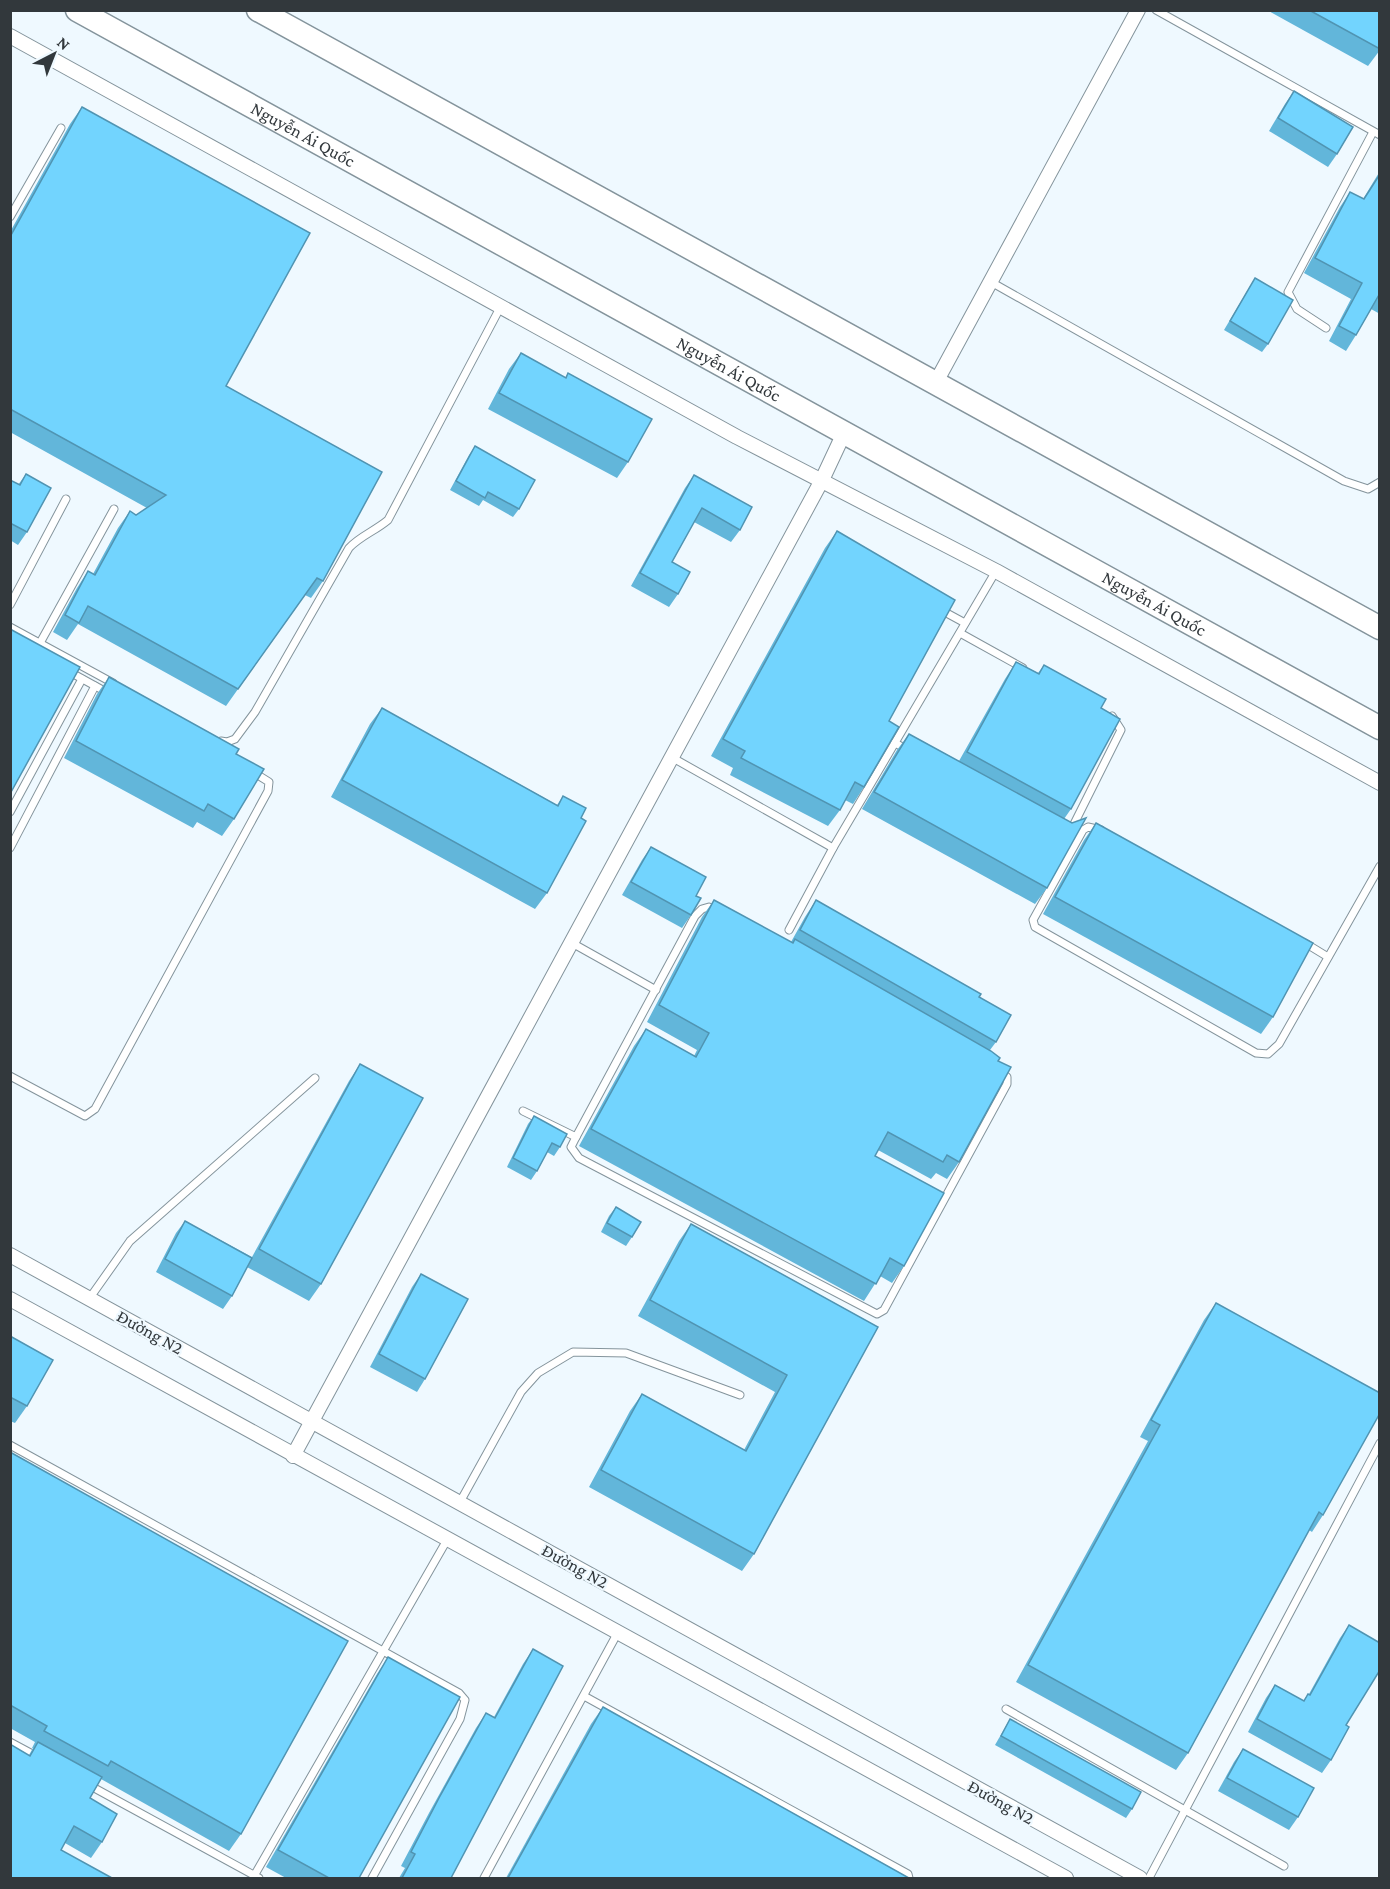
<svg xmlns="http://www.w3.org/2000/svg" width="1390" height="1889" viewBox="0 0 1390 1889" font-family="'Crimson Pro',serif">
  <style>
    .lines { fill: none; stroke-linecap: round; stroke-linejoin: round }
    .service-casing { stroke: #84949c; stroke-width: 9 }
    .minor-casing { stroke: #84949c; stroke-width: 16 }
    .primary-casing { stroke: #84949c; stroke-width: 25 }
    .service { stroke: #fff; stroke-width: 7 }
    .minor { stroke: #fff; stroke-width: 14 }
    .primary { stroke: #fff; stroke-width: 22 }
    .wall { fill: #62b6da }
    .building { fill: #72d4fe; stroke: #5094b2; stroke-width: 1.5 }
    .labels { text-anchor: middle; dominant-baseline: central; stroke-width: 4.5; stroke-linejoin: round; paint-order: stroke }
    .street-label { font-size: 18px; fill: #32383c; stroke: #eff9ff }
  </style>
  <rect width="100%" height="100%" fill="#eff9ff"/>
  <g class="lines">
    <g class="service-casing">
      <g id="service">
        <path d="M 1156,10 L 1380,135"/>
        <path d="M 10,217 L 61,128"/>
        <path d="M 991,282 L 1344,481 L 1368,489 L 1380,482"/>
        <path d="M 1326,328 L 1297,309 L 1288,292 L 1373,132"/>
        <path d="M 10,605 L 66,499"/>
        <path d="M 941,610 L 965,623"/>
        <path d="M 10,627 L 113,683"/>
        <path d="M 960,633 L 1023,668"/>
        <path d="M 40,643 L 114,509"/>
        <path d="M 68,671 L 108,693"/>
        <path d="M 221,741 L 227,742 L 235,739 L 255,712 L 349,548 C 360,536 375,531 388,520 L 501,306"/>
        <path d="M 895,743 L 906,749"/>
        <path d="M 673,758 L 833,848"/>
        <path d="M 10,812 L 82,679"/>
        <path d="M 1072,828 L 1121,730 L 1112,716"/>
        <path d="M 1101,830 L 1088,827 L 1083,830 L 1033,920 L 1035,927 L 1256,1053 L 1268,1054 L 1279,1044 L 1380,866"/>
        <path d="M 10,848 L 95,686"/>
        <path d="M 789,930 L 833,848 L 996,571"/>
        <path d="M 572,943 L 656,990"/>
        <path d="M 1305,943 L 1328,957"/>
        <path d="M 10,1076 L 85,1116 L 95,1109 L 268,791 L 269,782 L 253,772"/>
        <path d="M 523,1111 L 576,1137 L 695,916 L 702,909 L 709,907 L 717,912"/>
        <path d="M 576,1137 L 571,1147 L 579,1158 L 877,1314 L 884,1310 L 1007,1084 L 1007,1077 L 1001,1072"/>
        <path d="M 89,1299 L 130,1241 L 315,1078"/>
        <path d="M 10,1445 L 459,1693 L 465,1700 L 460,1719 L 372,1878"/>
        <path d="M 460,1502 L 521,1392 L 538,1373 L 573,1352 L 626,1353 L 740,1395"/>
        <path d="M 584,1696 L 908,1874 L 909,1878"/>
        <path d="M 1006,1709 L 1284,1866"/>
        <path d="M 10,1742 L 38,1757"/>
        <path d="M 87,1784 L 259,1878"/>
        <path d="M 254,1876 L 447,1540"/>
        <path d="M 484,1878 L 617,1634"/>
        <path d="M 1149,1878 L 1380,1443"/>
      </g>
    </g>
    <g class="minor-casing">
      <g id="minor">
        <path d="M 10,36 L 737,437 L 996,571 L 1380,783"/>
        <path d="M 935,384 L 1138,10"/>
        <path d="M 10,1255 L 1140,1878"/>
        <path d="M 10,1299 L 1066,1878"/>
        <path d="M 293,1456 L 822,480 L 844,433"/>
      </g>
    </g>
    <g class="primary-casing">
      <g id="primary">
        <path id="s1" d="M 77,10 L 1380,728"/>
        <path d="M 258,10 L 1380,628"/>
      </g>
    </g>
    <use href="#service" class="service"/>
    <use href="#minor" class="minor"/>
    <use href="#primary" class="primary"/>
  </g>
  <g class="wall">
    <path d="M 1267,10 L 1380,10 L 1380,50 L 1368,66 Z"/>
    <path d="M 1294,91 L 1337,154 L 1328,167 L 1269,131 L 1285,104 Z"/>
    <path d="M 82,107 L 226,386 L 323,581 L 311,598 L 305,595 L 226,706 L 78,624 L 67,640 L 53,632 L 77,588 L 88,571 L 93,574 L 118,528 L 130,511 L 136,515 L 147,508 L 10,432 L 10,232 L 70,124 Z"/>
    <path d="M 1380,171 L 1380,314 L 1371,309 L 1356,335 L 1346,351 L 1329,341 L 1351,299 L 1304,273 L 1340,207 L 1350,192 L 1363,199 Z"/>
    <path d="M 1255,278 L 1268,344 L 1262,352 L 1224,330 Z"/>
    <path d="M 521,353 L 565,378 L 568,373 L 628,462 L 617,478 L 488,409 L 509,369 Z"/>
    <path d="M 475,446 L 519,509 L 513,517 L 483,500 L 479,506 L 450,490 L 469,455 Z"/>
    <path d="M 26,474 L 27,532 L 18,545 L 10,540 L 10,480 L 18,485 Z"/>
    <path d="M 694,475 L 740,530 L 731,542 L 694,522 L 672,562 L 678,594 L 669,607 L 631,586 L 685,488 Z"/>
    <path d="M 837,531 L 889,721 L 864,787 L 853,804 L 845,800 L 840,810 L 828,826 L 730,775 L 733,768 L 711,756 L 825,548 Z"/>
    <path d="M 1016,662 L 1038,673 L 1044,665 L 1101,708 L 1071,809 L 1064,819 L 1047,888 L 1035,904 L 862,809 L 897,750 L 909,734 L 959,761 L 1005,679 Z"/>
    <path d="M 109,677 L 236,754 L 234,819 L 222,836 L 197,822 L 193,828 L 64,758 L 97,694 Z"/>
    <path d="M 382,708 L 557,805 L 563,796 L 581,818 L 547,893 L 535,909 L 331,797 L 370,724 Z"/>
    <path d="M 1096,823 L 1273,1017 L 1261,1034 L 1043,914 L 1084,840 Z"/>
    <path d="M 651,847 L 691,915 L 682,928 L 622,895 L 642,860 Z"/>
    <path d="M 714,900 L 791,942 L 805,917 L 816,900 L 979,997 L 996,1042 L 990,1050 L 998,1061 L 959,1162 L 947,1179 L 936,1173 L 931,1179 L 878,1150 L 875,1156 L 904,1266 L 892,1283 L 880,1276 L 864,1301 L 579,1146 L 634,1046 L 646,1029 L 694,1056 L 697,1050 L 647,1022 L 702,917 Z"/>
    <path d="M 360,1064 L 321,1284 L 309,1301 L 247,1267 L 232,1296 L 223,1309 L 156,1272 L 176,1233 L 185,1221 L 252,1257 L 349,1081 Z"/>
    <path d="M 534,1116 L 560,1147 L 554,1156 L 547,1152 L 537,1171 L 531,1180 L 507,1167 L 528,1124 Z"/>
    <path d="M 616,1207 L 632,1237 L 626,1246 L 601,1232 L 609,1216 Z"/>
    <path d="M 691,1224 L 878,1327 L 754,1554 L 742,1571 L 589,1487 L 630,1411 L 642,1394 L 744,1450 L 775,1392 L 638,1316 L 679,1241 Z"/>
    <path d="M 421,1274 L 425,1379 L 417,1392 L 370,1367 L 412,1287 Z"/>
    <path d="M 1216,1303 L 1323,1515 L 1312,1532 L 1309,1530 L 1188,1753 L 1176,1770 L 1016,1682 L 1148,1441 L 1140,1437 L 1204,1320 Z"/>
    <path d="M 10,1336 L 27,1406 L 15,1423 L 10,1421 Z"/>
    <path d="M 10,1452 L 241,1834 L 229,1851 L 101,1779 L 90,1798 L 102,1842 L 91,1858 L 65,1843 L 10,1878 L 29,1755 L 33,1748 L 32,1748 L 35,1742 L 10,1728 Z"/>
    <path d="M 1349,1625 L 1346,1725 L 1331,1760 L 1322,1773 L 1248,1732 L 1266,1698 L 1275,1685 L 1303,1701 L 1308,1694 L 1309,1694 L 1340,1638 Z"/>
    <path d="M 533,1649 L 451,1878 L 399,1878 L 405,1868 L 401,1866 L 429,1813 L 476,1728 L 486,1713 L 494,1717 L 523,1664 Z"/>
    <path d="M 388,1657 L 359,1878 L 286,1878 L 266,1867 L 377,1674 Z"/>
    <path d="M 603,1707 L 909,1878 L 506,1878 L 591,1724 Z"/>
    <path d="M 1010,1719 L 1132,1809 L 1126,1818 L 995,1745 Z"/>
    <path d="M 1243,1749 L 1298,1817 L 1289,1830 L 1218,1791 L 1234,1762 Z"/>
  </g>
  <g class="building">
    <path d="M 1309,10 L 1380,10 L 1380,49 Z"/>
    <path d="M 1294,91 L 1353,127 L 1337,154 L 1278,118 Z"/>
    <path d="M 82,107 L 310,233 L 226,386 L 382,472 L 323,581 L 317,578 L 238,689 L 88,606 L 79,623 L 65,615 L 88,571 L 95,575 L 130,511 L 136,515 L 166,495 L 10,409 L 10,237 Z"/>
    <path d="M 1380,174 L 1380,293 L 1356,335 L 1339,326 L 1362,283 L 1315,258 L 1350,192 L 1364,199 Z"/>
    <path d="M 1255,278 L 1293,300 L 1268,344 L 1230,321 Z"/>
    <path d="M 521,353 L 566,378 L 568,373 L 652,419 L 628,462 L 499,393 Z"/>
    <path d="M 475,446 L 535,480 L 519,509 L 488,492 L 485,498 L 456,481 Z"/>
    <path d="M 26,474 L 51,488 L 27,532 L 10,523 L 10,480 L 20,485 Z"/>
    <path d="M 694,475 L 752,507 L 740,530 L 702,508 L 672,562 L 690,572 L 678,594 L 640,573 Z"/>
    <path d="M 837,531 L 955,600 L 889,721 L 899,727 L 864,787 L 855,782 L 840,810 L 741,758 L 745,751 L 723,739 Z"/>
    <path d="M 10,629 L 80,667 L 10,794 Z"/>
    <path d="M 1016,662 L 1039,674 L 1044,665 L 1106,699 L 1101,708 L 1120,719 L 1071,809 L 967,752 Z"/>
    <path d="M 109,677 L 239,749 L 236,754 L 264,769 L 234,819 L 208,804 L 204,811 L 76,741 Z"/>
    <path d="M 382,708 L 558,806 L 563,796 L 586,808 L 581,818 L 586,821 L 547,893 L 342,780 Z"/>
    <path d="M 909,734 L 1072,823 L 1086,818 L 1047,888 L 874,792 Z"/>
    <path d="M 1096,823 L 1313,943 L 1273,1017 L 1055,897 Z"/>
    <path d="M 651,847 L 706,877 L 696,896 L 701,898 L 691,915 L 631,882 Z"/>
    <path d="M 714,900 L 793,943 L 795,939 L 991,1051 L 1000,1058 L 998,1061 L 1011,1067 L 959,1162 L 947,1155 L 943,1162 L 888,1132 L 875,1156 L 944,1193 L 904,1266 L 890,1258 L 876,1284 L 591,1129 L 646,1029 L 696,1057 L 709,1033 L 659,1005 Z"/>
    <path d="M 816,900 L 981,994 L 979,997 L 1011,1015 L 996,1042 L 800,930 Z"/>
    <path d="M 360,1064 L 423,1098 L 321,1284 L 259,1249 Z"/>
    <path d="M 534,1116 L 567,1134 L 560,1147 L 552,1143 L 537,1171 L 513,1158 Z"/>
    <path d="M 616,1207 L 641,1222 L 632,1237 L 607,1223 Z"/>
    <path d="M 185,1221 L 252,1258 L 232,1296 L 165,1259 Z"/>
    <path d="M 691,1224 L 878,1327 L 754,1554 L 601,1470 L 642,1394 L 746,1451 L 787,1375 L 650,1300 Z"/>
    <path d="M 421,1274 L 468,1299 L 425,1379 L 379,1354 Z"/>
    <path d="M 1216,1303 L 1380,1393 L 1380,1413 L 1323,1515 L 1319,1512 L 1188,1753 L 1028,1665 L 1160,1425 L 1151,1420 Z"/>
    <path d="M 10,1336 L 53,1360 L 27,1406 L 10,1397 Z"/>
    <path d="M 10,1452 L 348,1641 L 241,1834 L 111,1761 L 108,1766 L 44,1731 L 47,1726 L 10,1705 Z"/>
    <path d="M 1349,1625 L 1380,1643 L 1380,1670 L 1346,1725 L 1349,1727 L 1331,1760 L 1257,1719 L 1275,1685 L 1304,1701 L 1308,1694 L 1310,1695 Z"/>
    <path d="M 533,1649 L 563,1666 L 451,1878 L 402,1878 L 415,1854 L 411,1852 L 439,1798 L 486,1713 L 495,1718 Z"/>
    <path d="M 388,1657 L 460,1697 L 359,1878 L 329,1878 L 278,1850 Z"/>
    <path d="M 603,1707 L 909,1878 L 508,1878 Z"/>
    <path d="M 1010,1719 L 1141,1792 L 1132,1809 L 1001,1736 Z"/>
    <path d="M 38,1742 L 102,1777 L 90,1798 L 117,1814 L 102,1842 L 74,1826 L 61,1850 L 112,1878 L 10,1878 L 10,1744 L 30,1756 Z"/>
    <path d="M 1243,1749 L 1314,1788 L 1298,1817 L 1227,1778 Z"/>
  </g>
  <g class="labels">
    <g class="street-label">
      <text stroke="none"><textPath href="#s1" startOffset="258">Nguyễn Ái Quốc</textPath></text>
      <text stroke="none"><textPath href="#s1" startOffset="744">Nguyễn Ái Quốc</textPath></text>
      <text stroke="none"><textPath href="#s1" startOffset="1230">Nguyễn Ái Quốc</textPath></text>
      <text transform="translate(150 1332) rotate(29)">Đường N2</text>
      <text transform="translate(575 1566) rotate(29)">Đường N2</text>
      <text transform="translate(1001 1802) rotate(29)">Đường N2</text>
    </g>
  </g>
  <rect width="1390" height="1889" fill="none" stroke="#32383c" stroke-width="24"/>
  <g transform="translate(54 54) rotate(42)" stroke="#eff9ff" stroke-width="4.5" paint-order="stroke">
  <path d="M0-4.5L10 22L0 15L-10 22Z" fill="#32383c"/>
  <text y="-9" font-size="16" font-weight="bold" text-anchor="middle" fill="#32383c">N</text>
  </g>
</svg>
